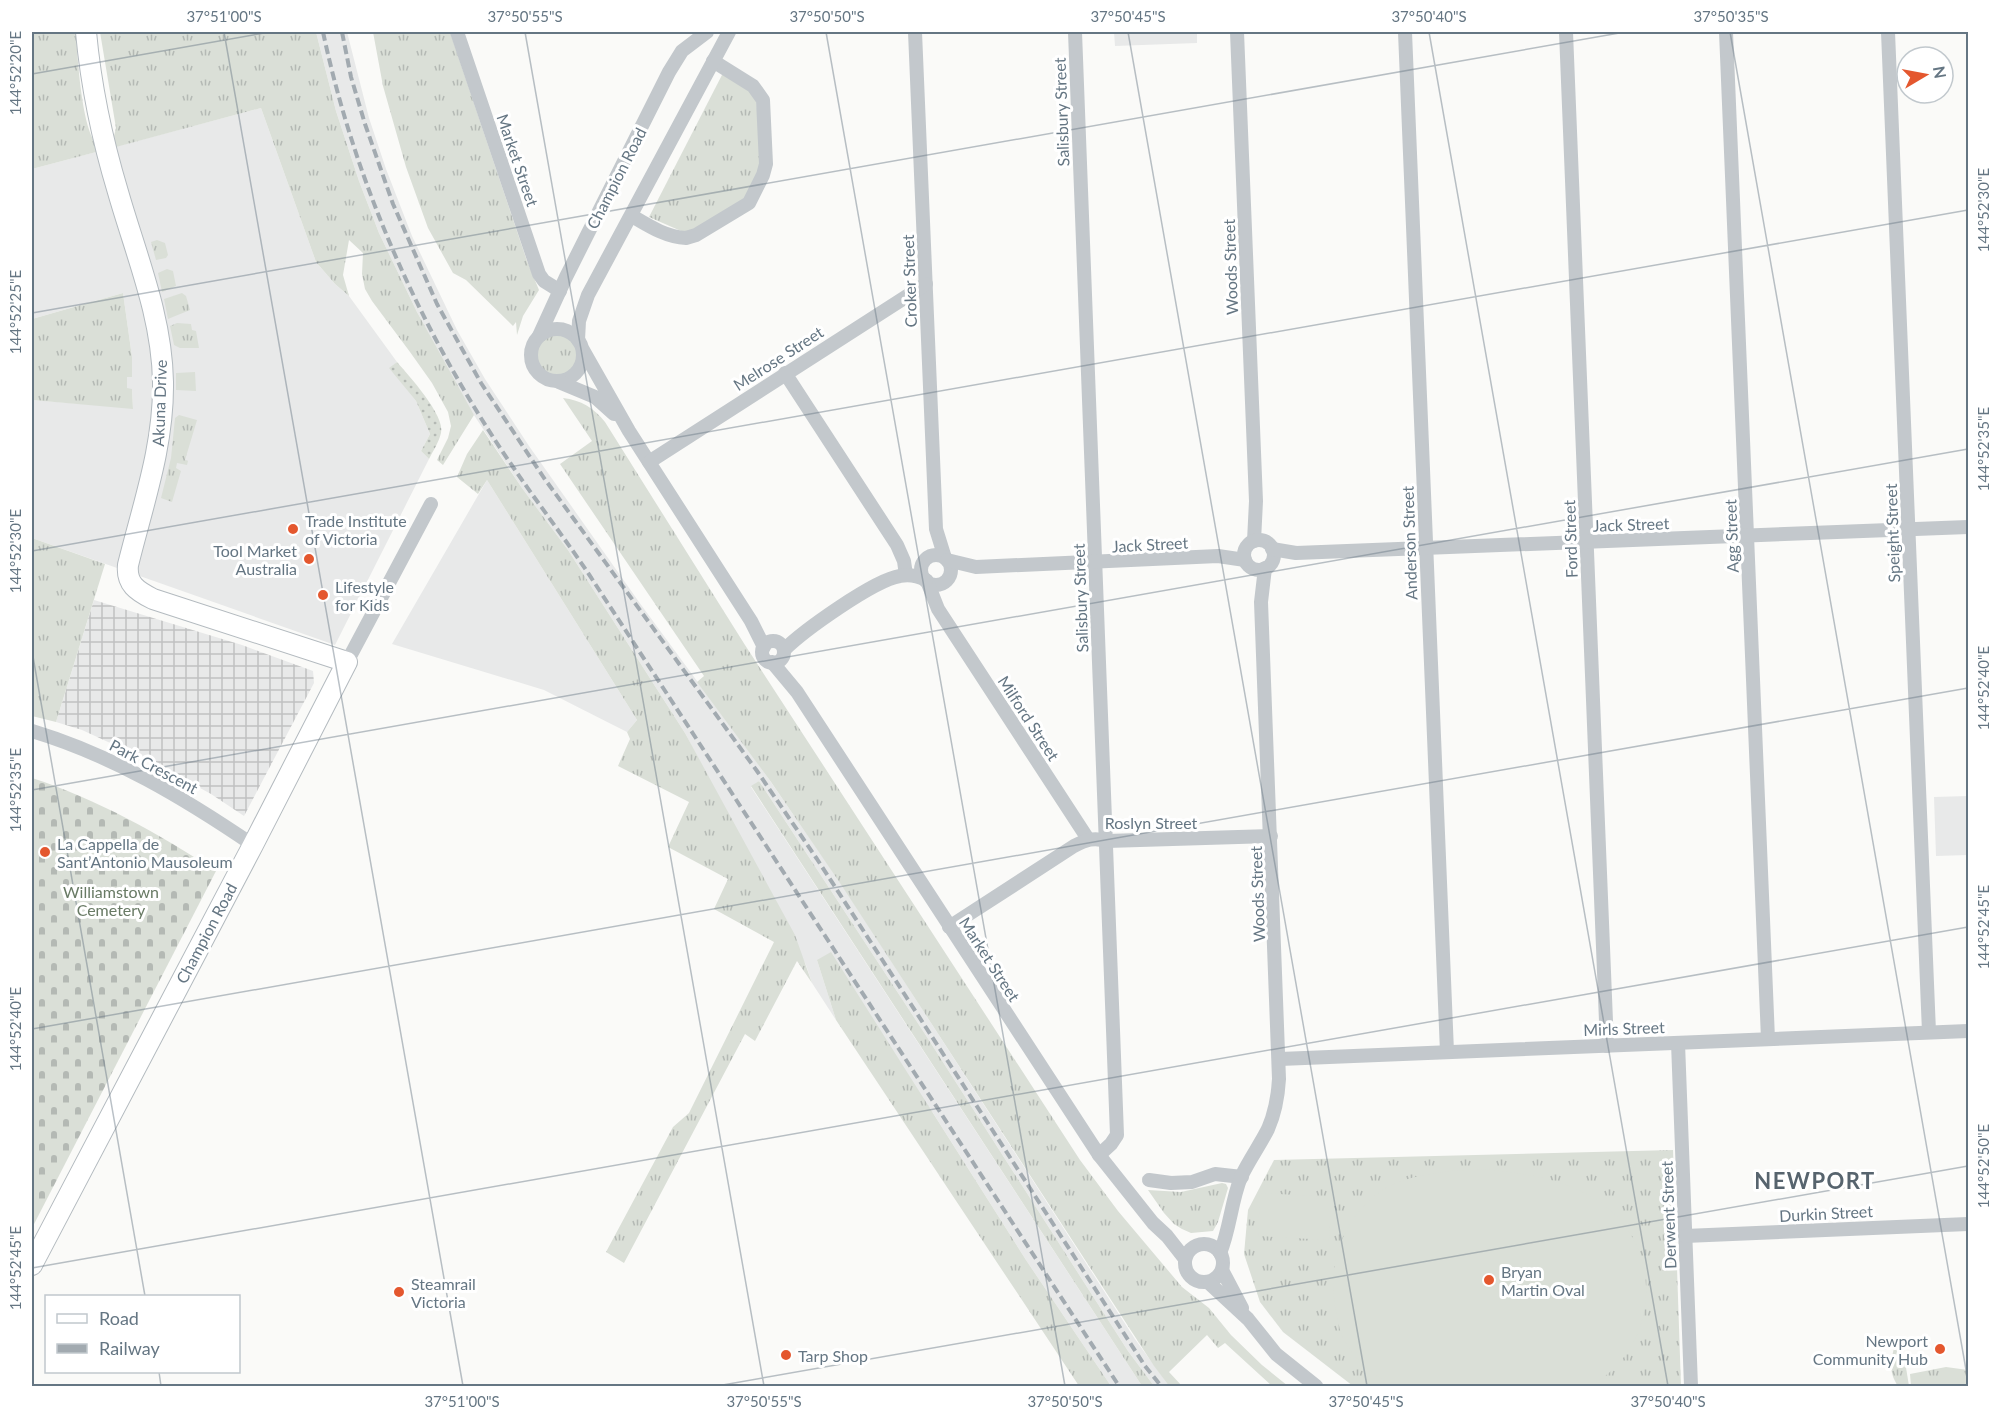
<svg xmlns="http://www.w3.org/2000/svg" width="2000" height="1418" viewBox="0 0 2000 1418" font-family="Lato,sans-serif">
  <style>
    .built { fill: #e8e9e9 }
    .industrial { fill: url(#industrial-grid) }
    .grass { fill: url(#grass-tufts) }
    .cemetery { fill: url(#cemetery-stones) }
    .garden { fill: url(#garden-dots) }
    .pitch { fill: #dadfd7 }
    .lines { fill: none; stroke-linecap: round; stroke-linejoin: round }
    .secondary-casing { stroke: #b3babf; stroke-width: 22 }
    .street { stroke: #c3c8cc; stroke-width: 14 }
    .secondary { stroke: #fff; stroke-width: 20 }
    .rail { stroke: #a2aab0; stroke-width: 4; stroke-dasharray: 9 4.5; stroke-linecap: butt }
    .ticks { fill: none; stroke: #657683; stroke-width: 1.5; stroke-opacity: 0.45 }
    .poi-dot { fill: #e4572e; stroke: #fff; stroke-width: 2 }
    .labels { text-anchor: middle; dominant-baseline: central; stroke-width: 6; stroke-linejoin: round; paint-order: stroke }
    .street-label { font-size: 16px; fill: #657683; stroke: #fff }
    .poi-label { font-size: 16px; fill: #657683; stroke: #fff; text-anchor: start }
    .park-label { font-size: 16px; fill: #687a64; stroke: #fff }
    .district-label { font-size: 22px; font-weight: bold; letter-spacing: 1.5px; fill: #57646e; stroke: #fff }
    .neatline { fill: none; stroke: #657683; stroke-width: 2 }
    .ticks-label { font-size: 15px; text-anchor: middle; fill: #657683 }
  </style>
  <defs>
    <pattern id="industrial-grid" width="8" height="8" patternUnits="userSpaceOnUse" patternTransform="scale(1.5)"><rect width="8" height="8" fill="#e8e9e9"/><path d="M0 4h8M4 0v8" fill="none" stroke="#c0c1c2"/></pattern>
    <pattern id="grass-tufts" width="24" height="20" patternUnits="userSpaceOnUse" patternTransform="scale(1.5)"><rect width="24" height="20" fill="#dadfd7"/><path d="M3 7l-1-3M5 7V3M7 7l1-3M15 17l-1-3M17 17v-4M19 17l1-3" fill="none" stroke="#b4b9b4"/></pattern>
    <pattern id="cemetery-stones" width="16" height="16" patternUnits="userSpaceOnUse" patternTransform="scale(1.5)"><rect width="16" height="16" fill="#dadfd7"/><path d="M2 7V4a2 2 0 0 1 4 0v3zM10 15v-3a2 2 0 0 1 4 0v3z" fill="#b4b9b4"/></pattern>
    <pattern id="garden-dots" width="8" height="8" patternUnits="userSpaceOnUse" patternTransform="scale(1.5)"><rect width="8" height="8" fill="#dadfd7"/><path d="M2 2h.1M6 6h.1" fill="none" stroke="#b4b9b4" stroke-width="1.8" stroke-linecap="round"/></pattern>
  </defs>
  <rect width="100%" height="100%" fill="#fafaf8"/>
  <g class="built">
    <path d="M 316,32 L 347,32 L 369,118 L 386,169 L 412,236 L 457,330 L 485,379 L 529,446 L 639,602 L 766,775 L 842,885 L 1135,1339 L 1169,1386 L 1154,1386 L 1128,1351 L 925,1034 L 759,781 L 751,787 L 1142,1386 L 1111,1386 L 1026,1260 L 933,1113 L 817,960 L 836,1020 L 812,983 L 806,965 L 685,733 L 568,550 L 522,488 L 464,400 L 417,312 L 379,233 L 359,181 L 336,111 Z"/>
    <path d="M 1114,32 L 1197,32 L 1197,43 L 1115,46 Z"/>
    <path d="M 261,108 L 316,262 L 335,284 L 349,296 L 397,362 L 390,368 L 416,401 L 430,434 L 421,451 L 429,459 L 335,645 L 32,538 L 32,400 L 133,408 L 132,389 L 127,389 L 127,377 L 132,377 L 132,357 L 123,293 L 32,319 L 32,169 Z"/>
    <path d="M 487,480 L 637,720 L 627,732 L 544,690 L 392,644 Z"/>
    <path d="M 1968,796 L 1968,855 L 1936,856 L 1934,797 Z"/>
  </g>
  <path class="industrial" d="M 94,600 L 242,645 L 313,671 L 314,683 L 244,816 L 211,794 L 158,765 L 82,730 L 56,722 Z"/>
  <g class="grass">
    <path d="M 32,32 L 76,32 C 77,53 82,134 98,145 L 100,151 L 32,169 Z"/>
    <path d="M 100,32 L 316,32 L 336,111 L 359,181 L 379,233 L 417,312 L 474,415 L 443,465 L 437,460 L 448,438 L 451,426 L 448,412 L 432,383 L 410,352 L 372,301 L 365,289 L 362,274 L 363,253 L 349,240 L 343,275 L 349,296 L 335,284 L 316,262 L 261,108 L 116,147 L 114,136 L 116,128 Z"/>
    <path d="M 373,32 L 450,32 L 527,261 L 539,290 L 523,316 L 517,335 L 516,322 L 513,326 L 466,280 L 453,273 L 428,228 L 406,167 L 383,86 Z"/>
    <path d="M 723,73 L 756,95 L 761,167 L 744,199 L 690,232 L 681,231 L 649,217 Z"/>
    <path d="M 157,240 L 165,243 L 168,255 L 166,258 L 156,260 L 151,242 Z"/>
    <path d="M 167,269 L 173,271 L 176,286 L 162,292 L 158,273 Z"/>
    <path d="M 123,293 L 132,357 L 132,377 L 127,377 L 127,388 L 132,389 L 133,409 L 32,400 L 32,319 Z"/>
    <path d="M 182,293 L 186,296 L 190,310 L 168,319 L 164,299 Z"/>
    <path d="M 177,323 L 191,324 L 192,330 L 196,331 L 199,348 L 180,348 L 174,345 L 170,326 Z"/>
    <circle cx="557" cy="355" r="20"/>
    <path d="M 195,372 L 196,391 L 176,390 L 176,373 Z"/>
    <path d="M 563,398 C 581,400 594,408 605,422 L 745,645 L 1080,1160 L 1118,1211 L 1182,1287 L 1209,1308 L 1231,1335 L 1262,1365 L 1288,1386 L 1272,1386 L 1225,1343 L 1218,1348 L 1207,1335 L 1169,1372 L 1182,1386 L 1169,1386 L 1154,1366 L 842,886 L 771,782 L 697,682 L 704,676 L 560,464 L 592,441 Z"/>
    <path d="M 179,415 L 197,420 L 185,460 L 188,461 L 187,465 L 177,463 L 176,468 L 181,471 L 172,502 L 161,498 L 171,458 L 175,418 Z"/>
    <path d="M 483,430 L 522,488 L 568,550 L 685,733 L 795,935 L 812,983 L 797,961 L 755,1041 L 745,1034 L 624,1263 L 606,1252 L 673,1127 L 689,1113 L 774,942 L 714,909 L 728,879 L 668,847 L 689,802 L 618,766 L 630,739 L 627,732 L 637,720 L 487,480 L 478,494 L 457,477 L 467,454 Z"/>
    <path d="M 32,538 L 105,564 L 56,722 L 32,716 Z"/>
    <path d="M 759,781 L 925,1034 L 1128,1351 L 1154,1386 L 1142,1386 L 751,786 Z"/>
    <path d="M 831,952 L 1026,1260 L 1111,1386 L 1079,1386 L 836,1020 L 817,960 Z"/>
    <path d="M 1673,1150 L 1681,1386 L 1353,1386 L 1283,1332 L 1260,1302 L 1244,1254 L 1248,1210 L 1274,1160 Z"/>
    <path d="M 1222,1183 L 1226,1184 L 1228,1188 L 1218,1222 L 1213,1231 L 1191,1233 L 1182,1229 L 1174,1224 L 1164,1213 L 1148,1190 L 1181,1192 Z"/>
    <path d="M 1902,1343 L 1909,1386 L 1898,1386 C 1888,1372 1891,1360 1895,1344 Z"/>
    <path d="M 1946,1367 L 1968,1370 L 1968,1386 L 1911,1386 L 1910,1374 Z"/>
  </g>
  <path class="cemetery" d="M 32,778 C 97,799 159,834 216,871 L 32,1228 Z"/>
  <path class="garden" d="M 397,362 C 409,376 445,415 441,433 C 439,442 433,451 429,459 L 421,451 L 430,434 L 416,401 L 389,368 Z"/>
  <g class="pitch">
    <path d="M 1483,1169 C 1522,1173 1563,1178 1597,1200 C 1666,1244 1661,1348 1590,1386 L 1395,1386 C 1375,1377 1353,1359 1343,1338 C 1340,1332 1339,1326 1338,1320 C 1325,1272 1339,1221 1381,1191 C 1405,1174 1454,1170 1483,1169 Z"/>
    <path d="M 1260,1193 L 1332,1197 L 1329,1240 L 1258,1236 Z"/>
  </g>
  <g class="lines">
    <g class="secondary-casing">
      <path id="secondary" d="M 32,1265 L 253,845 L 347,662 L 153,599 C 137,591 126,584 128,565 C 143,504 164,446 163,382 C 162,316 136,255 118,192 C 102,139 91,86 86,32"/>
    </g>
    <g class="street">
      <path d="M 457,32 L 539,274 L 544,281 L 560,291"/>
      <path d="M 915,32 L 936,529 L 945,558"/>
      <path d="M 1075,32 L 1117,1135 L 1111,1144 L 1099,1155"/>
      <path d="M 1237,32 L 1256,501 L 1254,541"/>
      <path d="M 1405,32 L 1447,1052"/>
      <path d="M 1566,32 L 1607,1046"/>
      <path d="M 1726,32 L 1768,1039"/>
      <path d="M 1888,32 L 1929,1032"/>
      <path d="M 632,216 C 649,226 666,237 686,238 L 696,235 L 749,203 L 763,175 L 766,164 L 763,100 L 753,86 L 713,61"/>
      <circle cx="557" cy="355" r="26"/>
      <path d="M 539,336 L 566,277 L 669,72 L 682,51 L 707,32"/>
      <path d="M 578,340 L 579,321 L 588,295 L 729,32"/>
      <path d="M 583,350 L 629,431 L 751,621 L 764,647"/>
      <path d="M 785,373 L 897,545 L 904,561 L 906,575"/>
      <path d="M 559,382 L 595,397 L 614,414"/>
      <path d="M 649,462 L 926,284"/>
      <circle cx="1259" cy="555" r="15"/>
      <path d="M 1272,549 L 1296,553 L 1968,527"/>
      <circle cx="936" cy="570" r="15"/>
      <path d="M 947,560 L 976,567 L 1218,556 L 1245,560"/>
      <path d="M 927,581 L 938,609 L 1088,839"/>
      <circle cx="773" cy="652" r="11"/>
      <path d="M 784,650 C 803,631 874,580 900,576 C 909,574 918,576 926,580"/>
      <path d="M 347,662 L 431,504"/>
      <path d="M 772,662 L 797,692 L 1099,1155 L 1153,1223 L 1167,1236 L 1185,1259"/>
      <path d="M 32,731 C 112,755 184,798 253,845"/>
      <path d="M 949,927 L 1074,846 C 1086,840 1093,837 1107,841 L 1271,836"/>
      <path d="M 1678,1043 L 1691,1386"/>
      <path d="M 1280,1059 L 1968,1031"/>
      <path d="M 1149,1180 L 1171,1183 L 1192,1182 L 1215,1174 L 1242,1177"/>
      <path d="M 1685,1236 L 1968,1224"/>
      <circle cx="1204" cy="1263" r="19"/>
      <path d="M 1220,1253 C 1230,1229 1231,1202 1241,1177 C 1249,1160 1260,1145 1268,1129 C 1275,1113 1278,1096 1279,1079 L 1261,602 L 1265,568"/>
      <path d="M 1222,1270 L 1242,1308"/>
      <path d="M 1208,1282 L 1248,1319 L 1276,1354 L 1316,1386"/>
    </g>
    <use href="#secondary" class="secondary"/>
    <g class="rail">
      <path d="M 323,32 C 356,187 423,336 513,467 C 539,505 567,541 592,579 L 1119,1386"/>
      <path d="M 342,32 L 351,77 L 365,124 L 393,204 L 437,304 L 481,383 L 544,478 L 757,771 L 817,859 L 1145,1366 L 1161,1386"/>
    </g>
  </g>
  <path class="ticks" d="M 224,32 L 463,1386M 525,32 L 764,1386M 826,32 L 1065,1386M 1128,32 L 1367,1386M 1429,32 L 1668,1386M 1730,32 L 1968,1381M 32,74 L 270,32M 32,313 L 1625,32M 32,551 L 1968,210M 32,651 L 145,1296M 32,790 L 1968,449M 32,1029 L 1968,688M 32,1268 L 1968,927M 159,1372 L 161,1386M 717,1386 L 1968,1166"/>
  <g class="poi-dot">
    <circle cx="293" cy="529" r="6"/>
    <circle cx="309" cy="559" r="6"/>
    <circle cx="323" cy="595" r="6"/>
    <circle cx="45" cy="852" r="6"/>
    <circle cx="1489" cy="1280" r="6"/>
    <circle cx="399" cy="1292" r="6"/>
    <circle cx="1940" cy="1349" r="6"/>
    <circle cx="786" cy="1355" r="6"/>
  </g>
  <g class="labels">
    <g class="street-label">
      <text transform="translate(1061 112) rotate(-92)">Salisbury Street</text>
      <text transform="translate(518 160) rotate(71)">Market Street</text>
      <text transform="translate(616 178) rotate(-63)">Champion Road</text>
      <text transform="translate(1230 267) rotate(-92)">Woods Street</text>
      <text transform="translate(909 281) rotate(-92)">Croker Street</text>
      <text transform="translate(778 358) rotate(-33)">Melrose Street</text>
      <text transform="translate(159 403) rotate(-88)">Akuna Drive</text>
      <text transform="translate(1631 524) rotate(-2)">Jack Street</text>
      <text transform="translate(1892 533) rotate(-92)">Speight Street</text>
      <text transform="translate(1731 536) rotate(-92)">Agg Street</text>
      <text transform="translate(1570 539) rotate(-92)">Ford Street</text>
      <text transform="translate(1409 543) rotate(-92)">Anderson Street</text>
      <text transform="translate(1150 544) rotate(-3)">Jack Street</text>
      <text transform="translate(1080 598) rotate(-92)">Salisbury Street</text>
      <text transform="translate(1029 718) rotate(57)">Milford Street</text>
      <text transform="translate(154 766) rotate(28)">Park Crescent</text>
      <text x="1151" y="822">Roslyn Street</text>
      <text transform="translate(1257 894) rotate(-92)">Woods Street</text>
      <text transform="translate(206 933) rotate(-62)">Champion Road</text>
      <text transform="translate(990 959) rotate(57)">Market Street</text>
      <text transform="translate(1624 1028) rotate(-2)">Mirls Street</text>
      <text transform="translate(1826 1213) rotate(-3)">Durkin Street</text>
      <text transform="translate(1668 1215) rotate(-92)">Derwent Street</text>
    </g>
    <g class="poi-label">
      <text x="305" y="520">Trade Institute<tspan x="305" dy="18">of Victoria</tspan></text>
      <text x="297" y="550" text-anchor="end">Tool Market<tspan x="297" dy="18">Australia</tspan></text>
      <text x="335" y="586">Lifestyle<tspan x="335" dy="18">for Kids</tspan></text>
      <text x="57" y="843">La Cappella de<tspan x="57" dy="18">Sant’Antonio Mausoleum</tspan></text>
      <text x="1501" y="1271">Bryan<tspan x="1501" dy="18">Martin Oval</tspan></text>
      <text x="411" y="1283">Steamrail<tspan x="411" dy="18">Victoria</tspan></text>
      <text x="1928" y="1340" text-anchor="end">Newport<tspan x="1928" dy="18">Community Hub</tspan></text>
      <text x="798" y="1355">Tarp Shop</text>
    </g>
    <g class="park-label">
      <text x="111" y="891">Williamstown<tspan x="111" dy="18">Cemetery</tspan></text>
    </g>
    <g class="district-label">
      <text x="1815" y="1180">NEWPORT</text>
    </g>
  </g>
  <rect width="2000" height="1418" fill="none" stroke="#ffffff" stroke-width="66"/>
  <rect x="45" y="1295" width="195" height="78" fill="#ffffff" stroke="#c1c8cd" stroke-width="1.5"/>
  <rect x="57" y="1314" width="30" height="9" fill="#ffffff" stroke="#c1c8cd" stroke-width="1.5"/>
  <text x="99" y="1325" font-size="18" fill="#657683">Road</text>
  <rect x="57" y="1344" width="30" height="9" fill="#a2aab0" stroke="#c1c8cd" stroke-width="1.5"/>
  <text x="99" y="1355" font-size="18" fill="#657683">Railway</text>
  <g transform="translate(1925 75) rotate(80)"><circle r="28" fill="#ffffff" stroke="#c1c8cd" stroke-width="1.5"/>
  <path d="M0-4.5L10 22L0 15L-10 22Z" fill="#e4572e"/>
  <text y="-9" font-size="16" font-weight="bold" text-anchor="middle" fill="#657683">N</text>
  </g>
  <rect x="33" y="33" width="1934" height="1352" class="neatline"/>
  <g class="ticks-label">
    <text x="224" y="22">37°51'00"S</text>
    <text x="525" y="22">37°50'55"S</text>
    <text x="827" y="22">37°50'50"S</text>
    <text x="1128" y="22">37°50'45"S</text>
    <text x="1429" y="22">37°50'40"S</text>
    <text x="1731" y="22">37°50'35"S</text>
    <text transform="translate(16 73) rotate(-90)" y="5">144°52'20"E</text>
    <text transform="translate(1984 210) rotate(-90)" y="5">144°52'30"E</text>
    <text transform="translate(16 312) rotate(-90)" y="5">144°52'25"E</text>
    <text transform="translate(1984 449) rotate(-90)" y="5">144°52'35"E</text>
    <text transform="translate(16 551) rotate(-90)" y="5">144°52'30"E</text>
    <text transform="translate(1984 688) rotate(-90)" y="5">144°52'40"E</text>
    <text transform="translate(16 790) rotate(-90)" y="5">144°52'35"E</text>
    <text transform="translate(1984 927) rotate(-90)" y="5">144°52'45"E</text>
    <text transform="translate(16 1029) rotate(-90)" y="5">144°52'40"E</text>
    <text transform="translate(1984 1166) rotate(-90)" y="5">144°52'50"E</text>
    <text transform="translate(16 1268) rotate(-90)" y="5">144°52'45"E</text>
    <text x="462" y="1407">37°51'00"S</text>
    <text x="764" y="1407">37°50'55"S</text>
    <text x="1065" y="1407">37°50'50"S</text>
    <text x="1366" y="1407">37°50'45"S</text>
    <text x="1668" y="1407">37°50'40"S</text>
  </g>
</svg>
